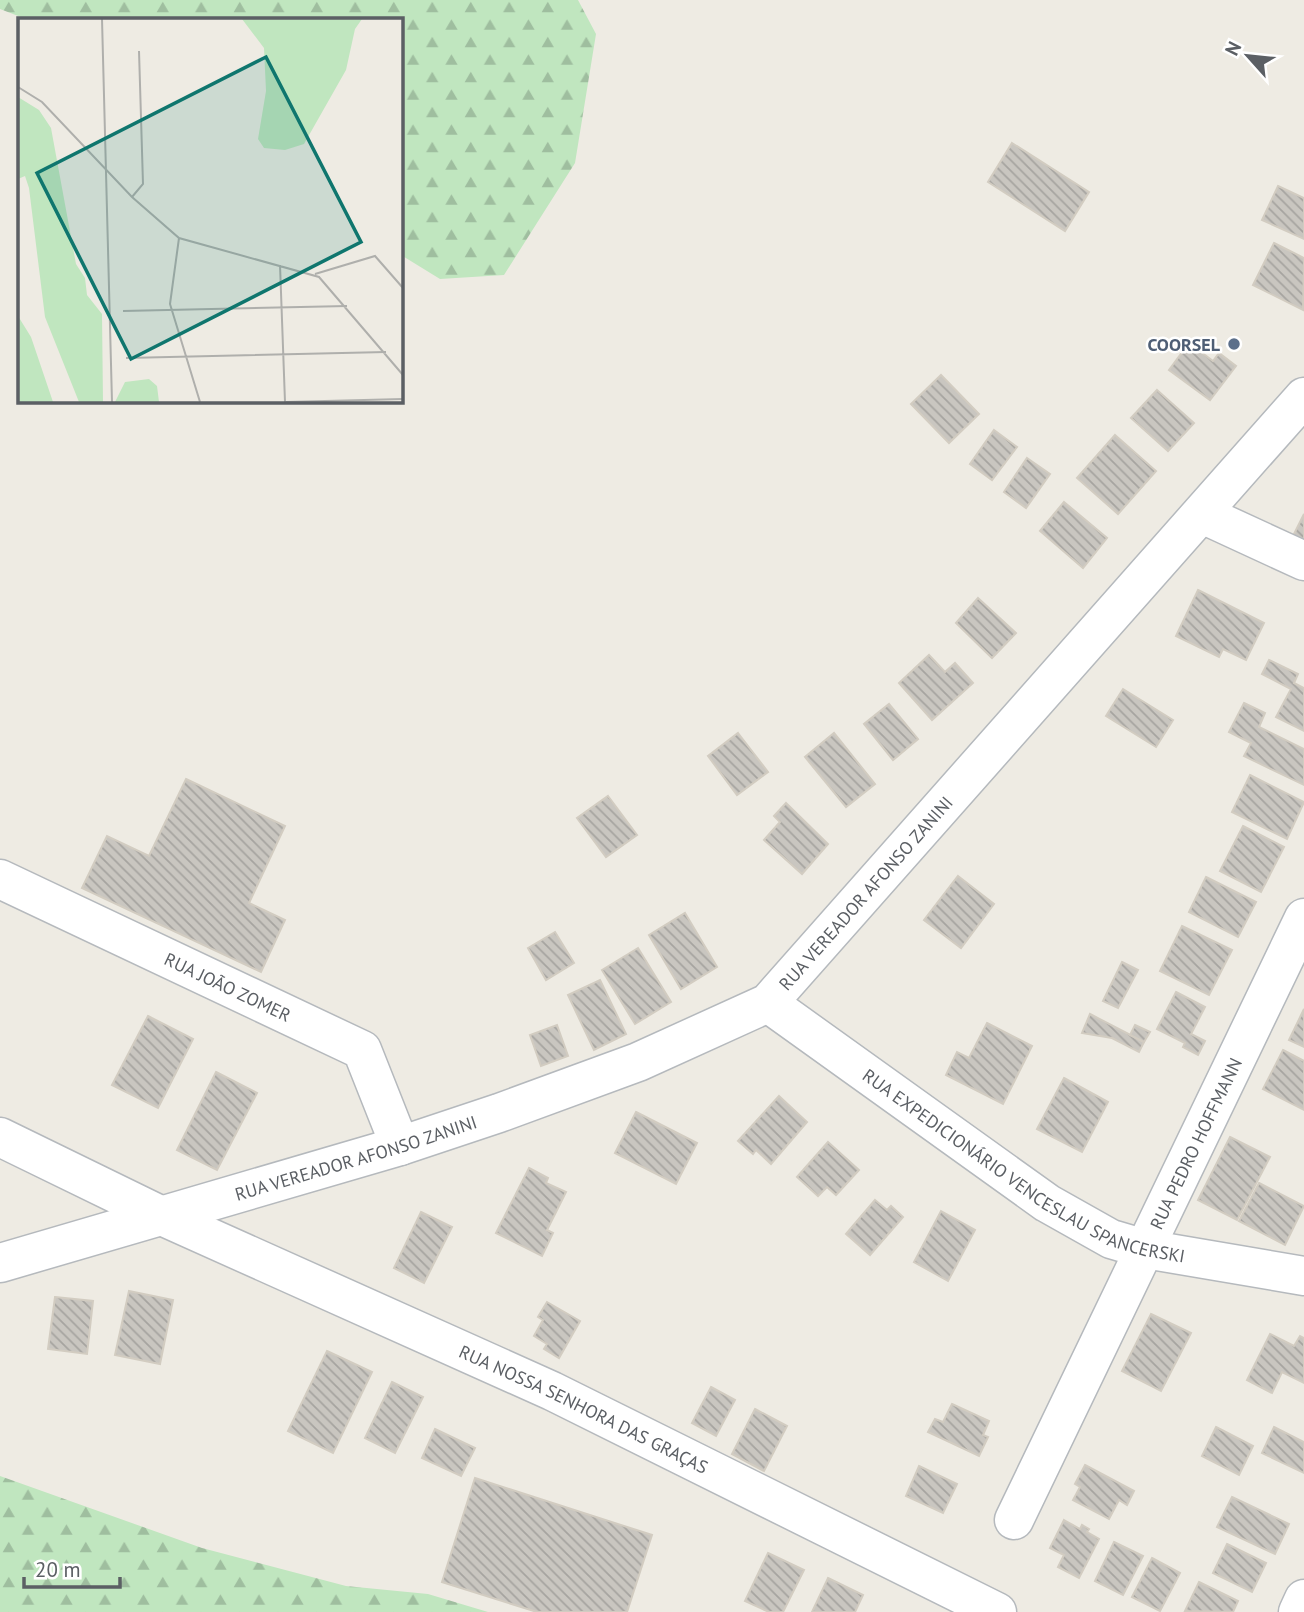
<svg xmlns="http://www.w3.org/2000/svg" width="1304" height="1612" viewBox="0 0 1304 1612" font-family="'PT Sans',sans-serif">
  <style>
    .forest { fill: url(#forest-firs) }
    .building { fill: url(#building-back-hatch); stroke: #d2ccc1; stroke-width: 2 }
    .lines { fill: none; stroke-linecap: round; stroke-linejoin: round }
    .minor-casing { stroke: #b5b9bd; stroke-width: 41 }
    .minor { stroke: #fff; stroke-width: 38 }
    .service-dot { fill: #5c6f8a; stroke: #fff; stroke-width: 2.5 }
    .labels { text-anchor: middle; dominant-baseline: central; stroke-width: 5; stroke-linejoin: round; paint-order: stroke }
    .service-label { font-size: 18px; font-weight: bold; fill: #4e5e75; stroke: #fff; text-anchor: end }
    .street-label { font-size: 18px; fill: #5b5f64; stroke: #fff }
    .inset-road { fill: none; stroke: #afafac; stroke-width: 2 }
    .view { fill: #0f766e; fill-opacity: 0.15; stroke: #0f766e; stroke-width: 3.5 }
    .inset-edge { fill: none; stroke: #5b5f64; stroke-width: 3.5 }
  </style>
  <defs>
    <pattern id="forest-firs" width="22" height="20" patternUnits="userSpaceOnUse" patternTransform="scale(1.75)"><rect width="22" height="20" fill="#c0e6bf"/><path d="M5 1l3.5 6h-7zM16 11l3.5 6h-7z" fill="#9fbe9f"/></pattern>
    <pattern id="building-back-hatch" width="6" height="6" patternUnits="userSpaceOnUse" patternTransform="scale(1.75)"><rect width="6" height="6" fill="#c9c6c0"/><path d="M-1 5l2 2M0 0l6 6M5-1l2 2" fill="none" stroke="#a6a4a0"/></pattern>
  </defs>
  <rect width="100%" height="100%" fill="#eeebe3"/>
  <g class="forest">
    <path d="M 0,0 L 578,0 L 596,34 L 575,163 L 504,275 L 440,279 L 401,255 L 401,19 L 26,19 L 0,9 Z"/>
    <path d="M 0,1476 L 202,1548 L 346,1586 L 428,1594 L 488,1612 L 0,1612 Z"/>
  </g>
  <g class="building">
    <path d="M 1012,143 L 1089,192 L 1065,231 L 988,182 Z"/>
    <path d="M 1278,186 L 1304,198 L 1304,239 L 1262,220 Z"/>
    <path d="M 1274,243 L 1304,258 L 1303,310 L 1253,285 Z"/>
    <path d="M 1189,343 L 1213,361 L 1219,353 L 1236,366 L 1210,400 L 1169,370 Z"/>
    <path d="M 941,375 L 979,414 L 949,443 L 911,404 Z"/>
    <path d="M 1157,390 L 1194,423 L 1168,451 L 1131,418 Z"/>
    <path d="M 994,430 L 1017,447 L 992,480 L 970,464 Z"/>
    <path d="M 1115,435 L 1156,471 L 1118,514 L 1077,478 Z"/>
    <path d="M 1027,458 L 1050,474 L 1026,508 L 1004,492 Z"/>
    <path d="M 1064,502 L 1107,538 L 1083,568 L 1040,531 Z"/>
    <path d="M 1304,514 L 1304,546 L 1291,540 Z"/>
    <path d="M 1198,590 L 1264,623 L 1246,660 L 1223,649 L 1219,657 L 1176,636 Z"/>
    <path d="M 978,598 L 1016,633 L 992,658 L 956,623 Z"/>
    <path d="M 929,655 L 945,672 L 955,663 L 973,683 L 932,720 L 899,683 Z"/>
    <path d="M 1269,660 L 1298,674 L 1294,683 L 1304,688 L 1304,731 L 1276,717 L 1291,689 L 1262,674 Z"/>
    <path d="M 1123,689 L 1173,720 L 1156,747 L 1106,716 Z"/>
    <path d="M 1244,703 L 1265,713 L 1259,727 L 1304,749 L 1304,785 L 1244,756 L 1251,743 L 1229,732 Z"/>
    <path d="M 889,704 L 918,739 L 893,760 L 864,724 Z"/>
    <path d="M 738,733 L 768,772 L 737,795 L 708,756 Z"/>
    <path d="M 834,733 L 875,784 L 846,807 L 805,757 Z"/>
    <path d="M 1250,775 L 1304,802 L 1287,839 L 1232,812 Z"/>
    <path d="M 186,779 L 285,826 L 249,903 L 285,920 L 261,972 L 82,888 L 107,836 L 149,856 Z"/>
    <path d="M 608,796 L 637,835 L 606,857 L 577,818 Z"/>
    <path d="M 786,803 L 828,844 L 802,874 L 764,840 L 780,822 L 774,816 Z"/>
    <path d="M 1243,826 L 1284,847 L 1261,892 L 1220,871 Z"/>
    <path d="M 958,876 L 994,904 L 961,948 L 924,920 Z"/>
    <path d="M 1206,877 L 1256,902 L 1238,937 L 1189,912 Z"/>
    <path d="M 685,913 L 717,967 L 681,989 L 649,935 Z"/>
    <path d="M 1182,926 L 1232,950 L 1209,995 L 1160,971 Z"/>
    <path d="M 555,932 L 574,963 L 546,980 L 528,948 Z"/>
    <path d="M 638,948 L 671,1002 L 635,1024 L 602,970 Z"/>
    <path d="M 1122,962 L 1138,970 L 1118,1008 L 1103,1001 Z"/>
    <path d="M 600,980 L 626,1034 L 594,1050 L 568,995 Z"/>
    <path d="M 1176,992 L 1205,1007 L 1191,1034 L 1205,1041 L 1198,1055 L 1183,1047 L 1185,1043 L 1157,1029 Z"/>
    <path d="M 1304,1009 L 1304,1047 L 1289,1040 Z"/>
    <path d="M 1090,1014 L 1144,1042 L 1139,1052 L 1112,1038 L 1082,1033 Z"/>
    <path d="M 148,1016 L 193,1039 L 158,1108 L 112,1085 Z"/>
    <path d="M 987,1023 L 1032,1046 L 1003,1104 L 946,1075 L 957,1052 L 969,1058 Z"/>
    <path d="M 557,1025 L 568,1056 L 541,1066 L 530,1035 Z"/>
    <path d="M 1135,1025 L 1150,1032 L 1144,1042 L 1130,1035 Z"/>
    <path d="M 1283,1050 L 1304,1061 L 1304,1110 L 1263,1089 Z"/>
    <path d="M 216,1072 L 257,1093 L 217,1170 L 177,1150 Z"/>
    <path d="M 1064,1078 L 1108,1102 L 1082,1152 L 1037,1129 Z"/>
    <path d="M 779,1096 L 807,1122 L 771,1164 L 756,1150 L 753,1154 L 738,1141 Z"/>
    <path d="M 636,1112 L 697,1143 L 676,1184 L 615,1153 Z"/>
    <path d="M 1230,1137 L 1270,1157 L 1237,1220 L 1198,1200 Z"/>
    <path d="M 828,1142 L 859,1170 L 836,1195 L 827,1187 L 818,1196 L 797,1177 Z"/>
    <path d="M 529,1168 L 548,1178 L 546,1183 L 566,1192 L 547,1230 L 553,1233 L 542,1256 L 496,1233 Z"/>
    <path d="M 1259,1183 L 1304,1206 L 1285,1245 L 1239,1221 Z"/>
    <path d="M 875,1200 L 887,1210 L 891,1206 L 903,1217 L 870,1255 L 846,1234 Z"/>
    <path d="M 941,1211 L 975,1230 L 948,1281 L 914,1262 Z"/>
    <path d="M 421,1212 L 452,1227 L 424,1283 L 394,1268 Z"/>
    <path d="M 129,1291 L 173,1300 L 160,1364 L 115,1355 Z"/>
    <path d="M 55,1297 L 93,1301 L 87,1354 L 48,1349 Z"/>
    <path d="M 547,1302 L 580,1321 L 559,1358 L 544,1349 L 547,1344 L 534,1336 L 543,1320 L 538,1317 Z"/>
    <path d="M 1151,1314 L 1191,1333 L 1161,1391 L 1122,1371 Z"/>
    <path d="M 1270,1334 L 1294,1346 L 1300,1336 L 1304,1338 L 1304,1383 L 1282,1372 L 1272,1393 L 1247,1380 Z"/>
    <path d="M 327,1351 L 372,1372 L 333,1453 L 288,1431 Z"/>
    <path d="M 392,1382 L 423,1397 L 395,1453 L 365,1438 Z"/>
    <path d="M 711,1387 L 735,1400 L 716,1436 L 692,1423 Z"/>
    <path d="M 952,1404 L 989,1421 L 983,1435 L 988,1437 L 979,1456 L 928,1432 L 935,1419 L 943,1422 Z"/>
    <path d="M 755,1409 L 787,1426 L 764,1471 L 732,1454 Z"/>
    <path d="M 1216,1427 L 1253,1446 L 1239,1475 L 1202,1456 Z"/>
    <path d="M 1274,1427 L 1304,1442 L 1304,1473 L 1262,1453 Z"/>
    <path d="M 435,1429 L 475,1448 L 461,1476 L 422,1458 Z"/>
    <path d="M 1085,1465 L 1134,1491 L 1127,1505 L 1119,1500 L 1109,1519 L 1073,1500 L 1080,1487 L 1075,1484 Z"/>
    <path d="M 919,1466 L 957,1484 L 943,1513 L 906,1496 Z"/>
    <path d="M 475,1478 L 652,1535 L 627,1612 L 537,1612 L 442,1582 Z"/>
    <path d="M 1232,1497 L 1289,1524 L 1275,1554 L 1217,1527 Z"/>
    <path d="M 1064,1520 L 1080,1529 L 1082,1525 L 1089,1529 L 1087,1532 L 1099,1539 L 1079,1578 L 1058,1567 L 1064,1555 L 1050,1548 Z"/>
    <path d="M 1114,1542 L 1143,1556 L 1123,1595 L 1095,1581 Z"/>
    <path d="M 1227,1544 L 1266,1563 L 1252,1592 L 1213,1573 Z"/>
    <path d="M 768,1553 L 804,1570 L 783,1612 L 769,1612 L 745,1601 Z"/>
    <path d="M 1152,1558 L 1180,1573 L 1160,1611 L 1132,1597 Z"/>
    <path d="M 828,1578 L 863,1595 L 855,1612 L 812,1612 Z"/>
    <path d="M 1199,1582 L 1238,1601 L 1233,1612 L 1185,1611 Z"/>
  </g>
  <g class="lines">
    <g class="minor-casing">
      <g id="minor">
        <path d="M 1202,514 L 1304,561"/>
        <path id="s1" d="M 0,879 L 362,1050 L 400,1146"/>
        <path id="s2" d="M 768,1003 L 1047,1203 L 1111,1239 L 1145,1249 L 1304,1276"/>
        <path id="s3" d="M 0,1137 L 164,1217 L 552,1391 L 997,1612"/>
        <path id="s4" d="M 0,1263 L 400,1146 L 499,1113 L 638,1062 L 768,1003 L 1304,397"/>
        <path id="s5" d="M 1014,1520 L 1304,918"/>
        <path d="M 1298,1612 L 1304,1599"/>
      </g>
    </g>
    <use href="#minor" class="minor"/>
  </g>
  <circle class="service-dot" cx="1234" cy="344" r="7"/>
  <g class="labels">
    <g class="service-label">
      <text x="1220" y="344">COORSEL</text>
    </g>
    <g class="street-label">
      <text stroke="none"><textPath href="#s4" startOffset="959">RUA VEREADOR AFONSO ZANINI</textPath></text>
      <text stroke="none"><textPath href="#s1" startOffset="252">RUA JOÃO ZOMER</textPath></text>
      <text stroke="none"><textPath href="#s5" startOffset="418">RUA PEDRO HOFFMANN</textPath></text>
      <text stroke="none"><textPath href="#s4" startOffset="371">RUA VEREADOR AFONSO ZANINI</textPath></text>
      <text stroke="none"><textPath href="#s2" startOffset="306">RUA EXPEDICIONÁRIO VENCESLAU SPANCERSKI</textPath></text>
      <text stroke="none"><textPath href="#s3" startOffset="644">RUA NOSSA SENHORA DAS GRAÇAS</textPath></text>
    </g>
  </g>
  <g transform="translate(18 18)">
    <rect width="385" height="385" fill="#eeebe3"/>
    <path d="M 224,1 L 344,1 L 337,11 L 328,52 L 286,126 L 267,132 L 246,130 L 240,121 L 248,73 L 246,30 ZM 0,79 L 21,92 L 33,110 L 58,246 L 67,260 L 69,277 L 84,296 L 85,384 L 61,384 L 27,299 L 11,170 L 7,158 L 0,161 ZM 0,298 L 13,319 L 35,384 L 0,384 ZM 131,361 L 139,368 L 141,384 L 97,384 L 107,364 Z" fill="#c0e6bf"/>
    <path class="inset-road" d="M 84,1 L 94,384M 0,69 L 24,84 L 114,179 L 161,220 L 301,259 L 385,357M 114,179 L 125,166 L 121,33M 161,220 L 152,286 L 182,384M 262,247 L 267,384M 297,256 L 357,238 L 385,270M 105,293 L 329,288M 108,340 L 368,334M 268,384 L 385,381"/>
    <path class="view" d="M 248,39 L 343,224 L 113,341 L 19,155 Z"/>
    <rect width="385" height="385" class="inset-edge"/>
  </g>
  <g transform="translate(1248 56) rotate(297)" stroke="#ffffff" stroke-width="5" paint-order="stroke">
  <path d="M0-5L12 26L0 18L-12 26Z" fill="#5b5f64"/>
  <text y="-10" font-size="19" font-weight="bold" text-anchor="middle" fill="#5b5f64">N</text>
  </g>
  <path d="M24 1577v10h96v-10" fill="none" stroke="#5b5f64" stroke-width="3.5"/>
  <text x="35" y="1577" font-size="21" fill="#5b5f64" stroke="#ffffff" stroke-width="5" paint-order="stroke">20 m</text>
</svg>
